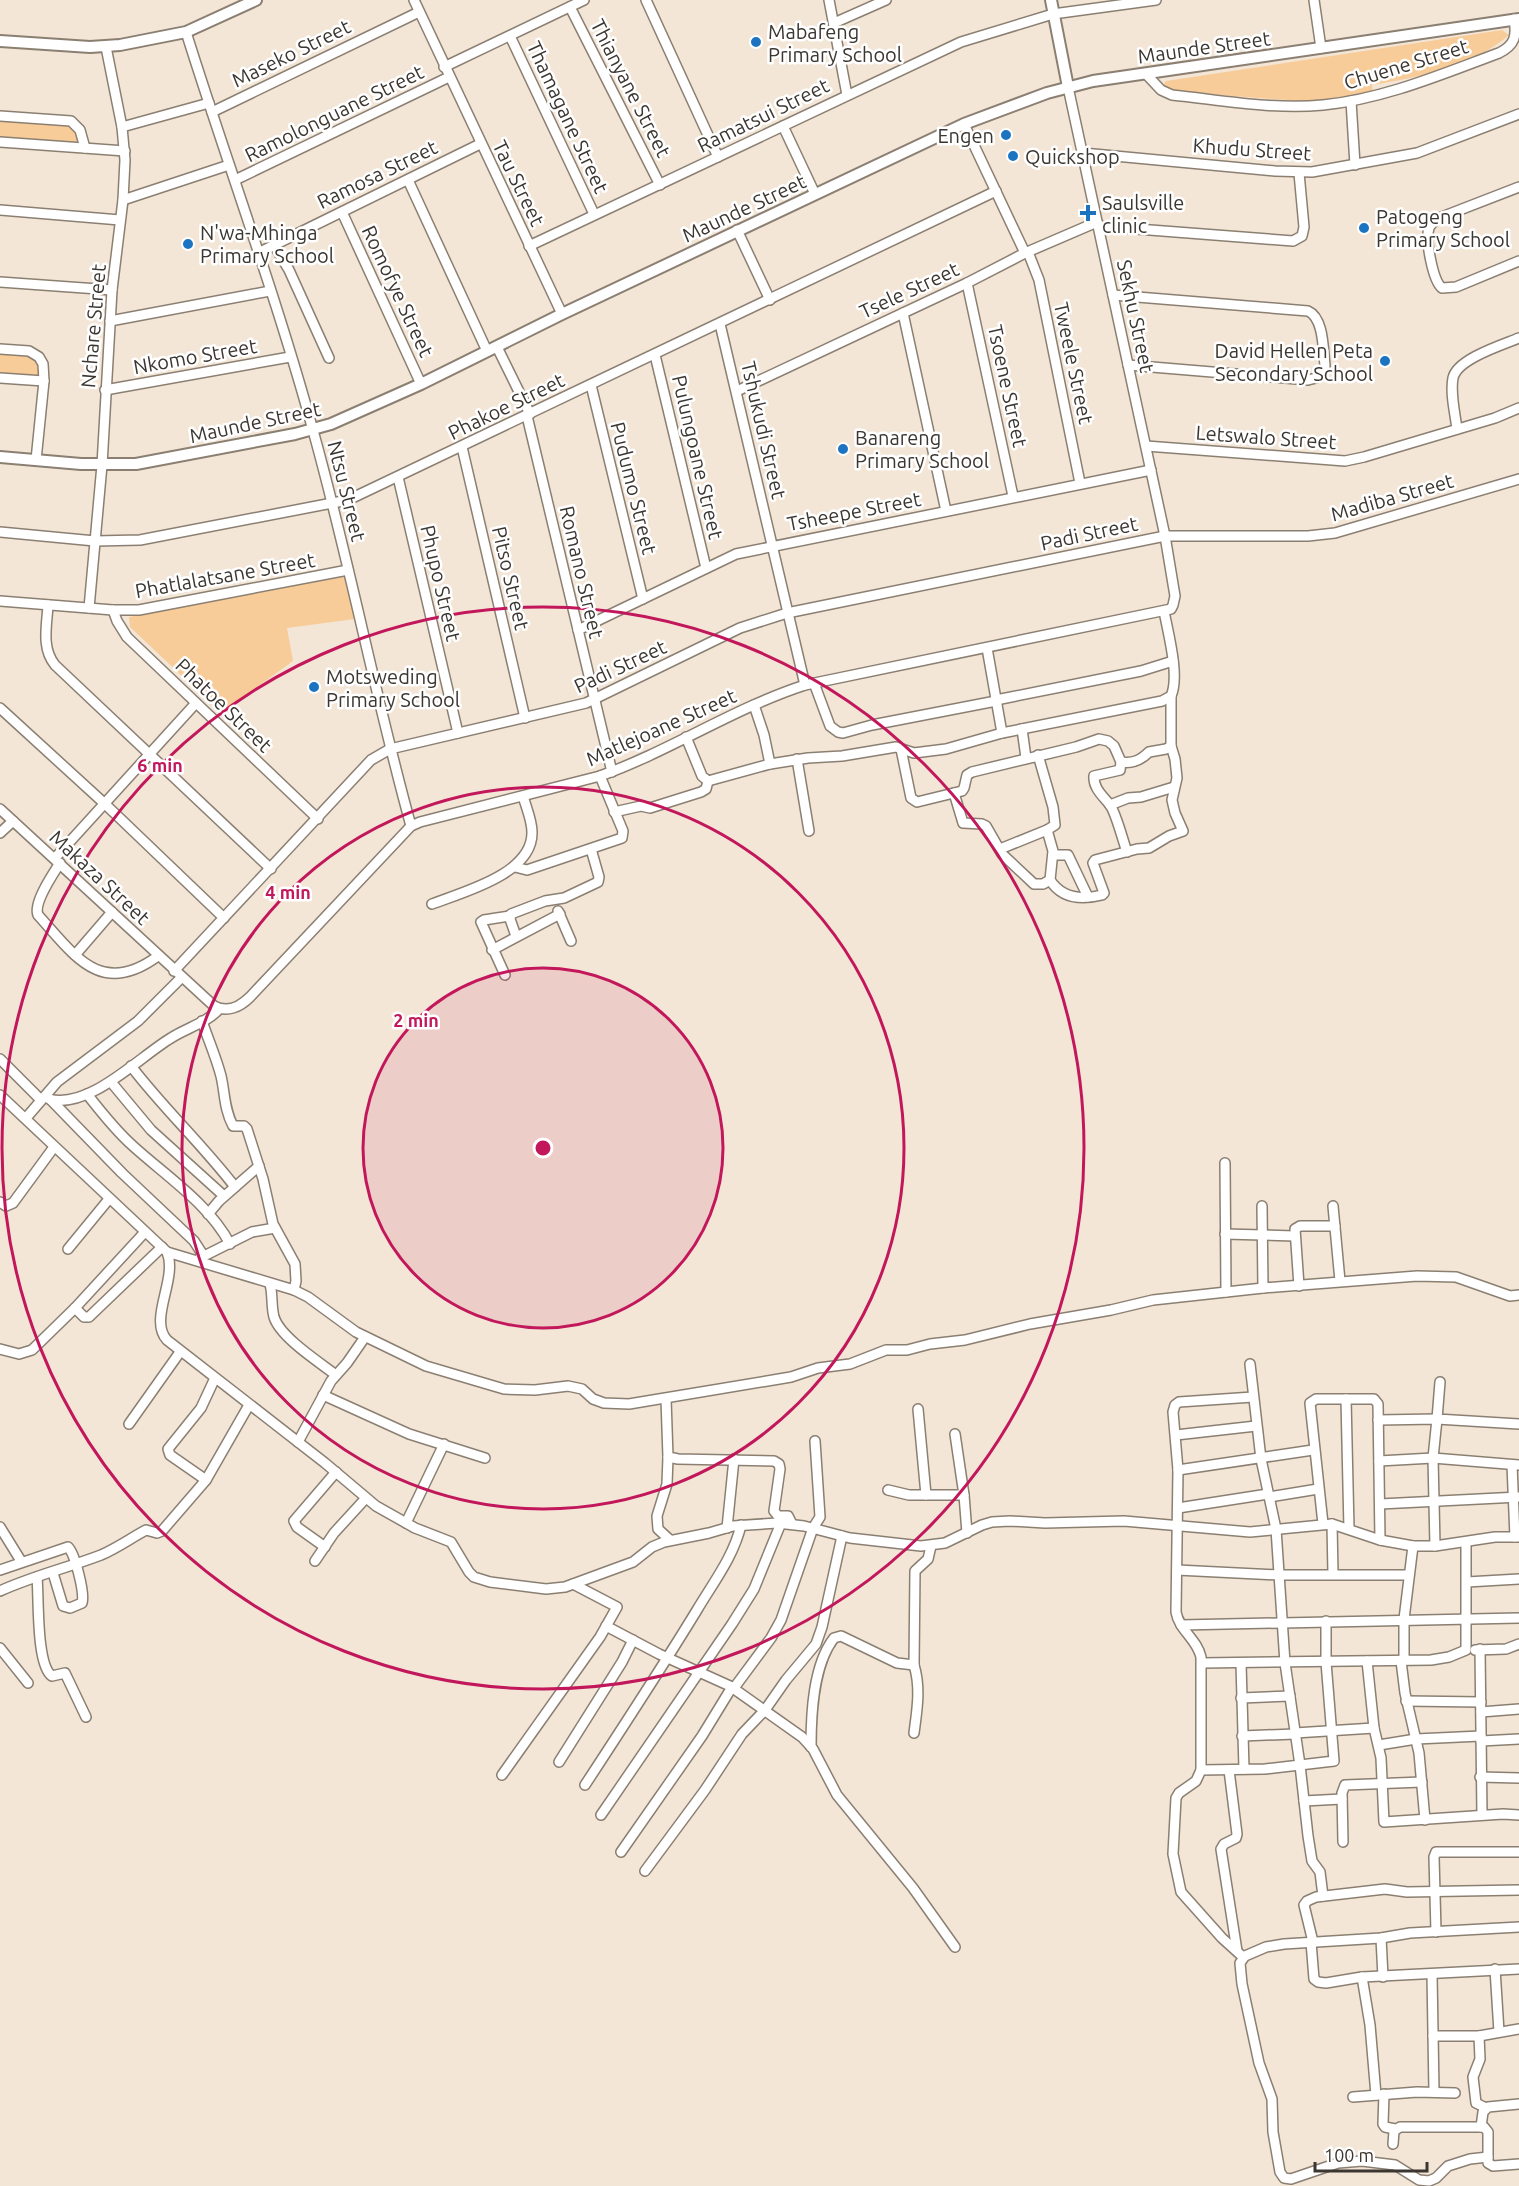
<svg xmlns="http://www.w3.org/2000/svg" width="1519" height="2186" viewBox="0 0 1519 2186" font-family="Ubuntu,sans-serif">
  <style>
    .green { fill: #f8cc98 }
    .lines { fill: none; stroke-linecap: round; stroke-linejoin: round }
    .minor-casing { stroke: #8b7f72; stroke-width: 12 }
    .tertiary-casing { stroke: #8b7f72; stroke-width: 14 }
    .minor { stroke: #fff; stroke-width: 9 }
    .tertiary { stroke: #fff; stroke-width: 10 }
    .ring { fill: none; stroke: #c2185b; stroke-width: 3 }
    .poi-dot { fill: #1c74c1; stroke: #fff; stroke-width: 2 }
    .labels { text-anchor: middle; dominant-baseline: central; stroke-width: 5; stroke-linejoin: round; paint-order: stroke }
    .poi-label { font-size: 20px; fill: #3b3630; stroke: #fff; text-anchor: start }
    .street-label { font-size: 20px; fill: #3b3630; stroke: #fff }
    .centre { fill: #c2185b; stroke: #fff; stroke-width: 3 }
    .ring-label { font-size: 18px; text-anchor: middle; font-weight: bold; fill: #c2185b; stroke: #fff; stroke-width: 5; stroke-linejoin: round; paint-order: stroke }
  </style>
  <rect width="100%" height="100%" fill="#f3e6d7"/>
  <g class="green">
    <path d="M 1502,30 L 1509,35 C 1472,67 1420,77 1372,85 L 1373,92 L 1317,101 L 1300,101 L 1168,91 L 1163,88 L 1163,85 L 1166,81 Z"/>
    <path d="M 0,120 L 72,123 L 82,145 L 0,138 Z"/>
    <path d="M 0,353 L 36,357 L 40,360 L 42,379 L 0,375 Z"/>
    <path d="M 347,576 L 355,619 L 287,628 L 293,661 L 221,713 L 130,627 L 129,617 Z"/>
  </g>
  <g class="lines">
    <g class="minor-casing">
      <g id="minor">
        <path d="M 414,0 L 562,314"/>
        <path d="M 646,0 L 718,157"/>
        <path d="M 829,0 L 847,95"/>
        <path d="M 1314,0 L 1321,48"/>
        <path d="M 570,7 L 660,185"/>
        <path d="M 834,23 L 886,0"/>
        <path d="M 186,32 C 228,166 277,298 314,434 C 350,564 375,696 411,826"/>
        <path d="M 510,36 L 594,214"/>
        <path d="M 444,67 L 584,0"/>
        <path d="M 1146,74 L 1161,90 L 1172,95 C 1221,100 1274,110 1323,105 C 1384,99 1442,74 1499,53 C 1515,45 1517,36 1514,19"/>
        <path d="M 1351,101 L 1355,165"/>
        <path d="M 212,112 L 419,12"/>
        <path d="M 0,116 L 71,121 L 80,130 L 85,148"/>
        <path d="M 964,124 L 1025,253"/>
        <path d="M 783,126 L 815,194"/>
        <path d="M 122,127 L 209,103"/>
        <path d="M 0,142 L 125,151"/>
        <path d="M 1083,153 L 1275,171 L 1312,172 L 1417,153 L 1519,114"/>
        <path d="M 235,180 L 449,77"/>
        <path d="M 408,180 L 487,351"/>
        <path d="M 1519,187 L 1439,218 C 1435,221 1431,223 1429,228 C 1425,240 1433,281 1442,288 L 1456,287 L 1519,261"/>
        <path d="M 123,200 L 229,165"/>
        <path d="M 0,210 L 120,220"/>
        <path d="M 342,212 L 421,384"/>
        <path d="M 1098,226 L 1293,241 L 1302,236 L 1304,227 L 1299,173"/>
        <path d="M 737,230 L 770,300"/>
        <path d="M 274,245 L 289,270 L 329,358"/>
        <path d="M 529,246 L 961,42 L 1053,14 L 1156,0"/>
        <path d="M 1028,252 L 1039,280 L 1080,483"/>
        <path d="M 258,253 L 480,144"/>
        <path d="M 0,282 L 112,290"/>
        <path d="M 967,283 L 1013,496"/>
        <path d="M 1113,295 L 1308,311 C 1324,318 1323,350 1325,365 L 1324,371 L 1320,377 L 1308,380 L 1128,365"/>
        <path d="M 903,313 L 946,511"/>
        <path d="M 110,321 L 270,291"/>
        <path d="M 720,324 L 805,685"/>
        <path d="M 497,347 L 530,414"/>
        <path d="M 0,349 L 29,351 L 39,357 L 43,364 L 44,381 L 36,460"/>
        <path d="M 655,355 L 706,568"/>
        <path d="M 0,378 L 44,381"/>
        <path d="M 591,385 L 643,599"/>
        <path d="M 105,390 L 290,357"/>
        <path d="M 737,391 L 967,283 L 1025,253 L 1097,222"/>
        <path d="M 527,416 L 612,772"/>
        <path d="M 1457,429 C 1455,413 1450,393 1453,378 C 1457,359 1502,345 1519,338"/>
        <path d="M 1146,446 L 1345,461 L 1364,457 L 1495,418 L 1519,408"/>
        <path d="M 462,447 L 525,718"/>
        <path d="M 398,477 L 458,733"/>
        <path d="M 0,532 L 95,541 L 140,540 L 348,500 L 996,191"/>
        <path d="M 0,601 L 113,610 L 139,610 L 348,570"/>
        <path d="M 48,605 C 47,625 41,648 55,665 L 271,869"/>
        <path d="M 89,608 L 102,465 L 112,290 L 123,200 L 125,160 L 122,127 L 106,47"/>
        <path d="M 113,610 L 117,621 L 127,637 L 318,819"/>
        <path d="M 578,630 L 736,554 L 1151,470"/>
        <path d="M 987,648 L 1002,733"/>
        <path d="M 814,683 L 830,726 L 838,732 L 843,733 L 872,725 L 996,701"/>
        <path d="M 996,700 L 1141,671 L 1173,661"/>
        <path d="M 754,705 L 764,735 L 770,764"/>
        <path d="M 0,708 L 105,804 L 224,918"/>
        <path d="M 1022,729 L 1026,758"/>
        <path d="M 686,737 L 702,776 L 708,781 L 770,764 L 808,758 L 842,756 L 896,747 L 914,753 L 946,749 L 1002,733 L 1162,701 L 1171,696 C 1180,676 1168,633 1164,611"/>
        <path d="M 901,749 L 911,798 L 917,802 L 962,791 L 964,788 L 967,775 L 972,772 L 1076,747 L 1099,739 L 1108,741 L 1114,746 L 1121,762 C 1133,764 1141,760 1149,752 L 1166,749 L 1171,746 L 1171,696"/>
        <path d="M 797,759 L 809,831"/>
        <path d="M 1121,762 L 1120,770 L 1094,776 C 1093,788 1103,796 1110,805 C 1116,813 1123,841 1127,852"/>
        <path d="M 954,793 L 963,823 L 982,824 L 986,826 L 1002,854 L 1034,884 L 1043,884 L 1050,880"/>
        <path d="M 1110,805 L 1128,798 L 1141,797 L 1174,787"/>
        <path d="M 0,809 L 214,1006 C 227,1013 240,1007 250,997 L 411,826 L 420,822 L 600,776 C 670,751 734,708 805,685 L 1171,609 L 1173,605 L 1175,596 L 1165,536 L 1068,87"/>
        <path d="M 614,812 L 641,806 L 650,808 L 701,792 L 706,789 L 708,781"/>
        <path d="M 1047,830 L 1053,851 L 1050,880 C 1062,899 1082,900 1102,895 L 1104,893 L 1093,863 L 1095,860 L 1137,849 L 1149,848 L 1169,836 L 1183,831 L 1175,813 L 1172,800 L 1177,778 L 1175,759 L 1171,746"/>
        <path d="M 0,833 L 13,821"/>
        <path d="M 1000,849 L 1047,830 L 1055,825 L 1053,807 L 1038,755"/>
        <path d="M 1053,855 L 1068,855 L 1088,897"/>
        <path d="M 55,858 L 196,703"/>
        <path d="M 60,863 C 53,874 33,903 38,915 C 75,956 101,998 158,956"/>
        <path d="M 515,867 L 527,870 L 622,838 L 623,831 L 600,776"/>
        <path d="M 432,904 C 463,892 533,874 532,832 C 532,820 526,807 523,796"/>
        <path d="M 558,911 L 571,941"/>
        <path d="M 516,936 L 510,919 L 511,914 L 545,901 L 564,898 L 598,882 L 599,877 L 591,849"/>
        <path d="M 492,950 L 560,914"/>
        <path d="M 75,955 L 112,912"/>
        <path d="M 174,971 L 371,760 L 390,749 L 586,703 L 740,628 L 787,613 L 1165,536 L 1308,536 L 1335,533 L 1519,479"/>
        <path d="M 505,975 L 481,922 L 484,920 L 510,916"/>
        <path d="M 202,1021 C 208,1039 216,1057 221,1076 C 225,1093 224,1109 233,1126 L 244,1126 L 247,1129 L 263,1179 L 273,1224 L 295,1264 L 296,1281 L 294,1290"/>
        <path d="M 0,1059 L 41,1100"/>
        <path d="M 131,1066 C 163,1108 202,1144 235,1187"/>
        <path d="M 111,1082 L 151,1130 L 224,1196"/>
        <path d="M 87,1094 C 101,1112 116,1131 133,1146 C 166,1176 209,1204 230,1244"/>
        <path d="M 0,1095 L 167,1252 C 178,1279 148,1319 167,1340 L 325,1463 L 376,1506 L 415,1528 L 451,1542 L 469,1572 L 474,1577 L 490,1582 L 546,1589 L 565,1587 L 633,1562 L 652,1547 L 664,1542 L 709,1533 L 733,1526 L 777,1523 L 804,1526 L 850,1538 L 921,1546 L 945,1543 L 982,1525 L 992,1522 L 1010,1521 L 1045,1523 L 1124,1521 L 1250,1532 L 1332,1524 L 1380,1540 L 1413,1546 L 1435,1546 L 1495,1537 L 1519,1537"/>
        <path d="M 49,1099 C 89,1110 139,1057 171,1038 C 186,1028 207,1023 219,1009"/>
        <path d="M 51,1100 L 122,1173 L 194,1241 L 203,1255"/>
        <path d="M 26,1118 L 57,1082 L 138,1021 L 181,978"/>
        <path d="M 1225,1163 L 1226,1292"/>
        <path d="M 0,1202 L 6,1206 L 13,1203 L 54,1147"/>
        <path d="M 1262,1206 L 1263,1288"/>
        <path d="M 1333,1206 L 1340,1281"/>
        <path d="M 208,1214 L 219,1201 L 259,1166"/>
        <path d="M 1225,1234 L 1295,1236"/>
        <path d="M 68,1249 L 109,1199"/>
        <path d="M 167,1252 L 294,1290 L 308,1297 L 356,1332 L 426,1366 L 504,1389 L 535,1390 L 568,1386 L 582,1389 L 593,1399 L 604,1403 L 629,1404 L 791,1377 L 818,1368 L 850,1364 L 886,1350 L 907,1350 L 930,1344 L 965,1340 L 1030,1324 L 1111,1310 L 1153,1300 L 1263,1288 L 1417,1276 L 1456,1277 L 1510,1296 L 1519,1295"/>
        <path d="M 200,1258 L 252,1232 L 275,1228"/>
        <path d="M 270,1284 C 273,1295 271,1306 274,1317 C 280,1337 319,1362 336,1375"/>
        <path d="M 1299,1286 L 1295,1229 L 1300,1226 L 1335,1226"/>
        <path d="M 75,1308 L 84,1317 L 89,1317 L 162,1247"/>
        <path d="M 0,1349 L 19,1354 L 32,1350 L 75,1308 L 145,1232"/>
        <path d="M 1250,1364 L 1261,1459 L 1276,1529 L 1285,1663 L 1300,1765 L 1308,1836 L 1312,1861 L 1320,1872 L 1323,1896"/>
        <path d="M 1440,1382 L 1437,1419 L 1519,1424"/>
        <path d="M 323,1395 L 409,1434 L 485,1458"/>
        <path d="M 666,1399 L 668,1457 L 678,1459 L 774,1461 L 779,1464 L 780,1469 L 774,1511 L 778,1516 L 788,1516 L 792,1524"/>
        <path d="M 1346,1399 L 1349,1529"/>
        <path d="M 918,1409 L 926,1495"/>
        <path d="M 1378,1420 L 1437,1419 L 1433,1458 L 1435,1546"/>
        <path d="M 129,1424 L 180,1352"/>
        <path d="M 955,1434 L 964,1495 L 967,1533"/>
        <path d="M 1176,1435 L 1256,1426"/>
        <path d="M 298,1442 L 331,1381 L 347,1363 L 365,1337"/>
        <path d="M 668,1457 L 667,1484 L 657,1516 L 658,1529 L 670,1540"/>
        <path d="M 1379,1461 L 1433,1458 L 1519,1465"/>
        <path d="M 1512,1465 L 1515,1537"/>
        <path d="M 1178,1470 L 1313,1450"/>
        <path d="M 206,1480 L 170,1455 L 168,1449 L 201,1408 L 215,1378"/>
        <path d="M 888,1490 L 909,1495 L 964,1495"/>
        <path d="M 1269,1497 L 1318,1489"/>
        <path d="M 1380,1504 L 1519,1497"/>
        <path d="M 1178,1508 L 1268,1494"/>
        <path d="M 406,1523 L 444,1444"/>
        <path d="M 1323,1524 L 1310,1403 L 1316,1399 L 1374,1399 L 1378,1404 L 1380,1540"/>
        <path d="M 1332,1524 L 1333,1574"/>
        <path d="M 0,1527 L 21,1561"/>
        <path d="M 727,1528 L 734,1459"/>
        <path d="M 325,1547 L 297,1527 L 294,1521 L 336,1472"/>
        <path d="M 315,1561 L 334,1533 L 366,1498"/>
        <path d="M 0,1570 L 68,1547 C 75,1554 85,1593 82,1603 L 70,1608 L 63,1606 L 53,1573"/>
        <path d="M 1177,1570 L 1279,1575 L 1408,1575"/>
        <path d="M 37,1577 C 39,1598 36,1665 52,1676 L 65,1673 L 86,1717"/>
        <path d="M 1467,1582 L 1519,1579"/>
        <path d="M 0,1591 C 33,1576 67,1568 101,1555 C 117,1548 131,1538 146,1530 L 157,1533 L 162,1531 L 206,1480 L 249,1405"/>
        <path d="M 1181,1625 L 1519,1618"/>
        <path d="M 606,1626 L 659,1654 L 730,1686 L 802,1737 L 813,1749 L 837,1795 L 913,1888 L 955,1947"/>
        <path d="M 0,1648 L 28,1683"/>
        <path d="M 1480,1649 L 1482,1815"/>
        <path d="M 1475,1650 L 1506,1649 L 1519,1644"/>
        <path d="M 1404,1660 L 1404,1619 L 1413,1546"/>
        <path d="M 1367,1661 L 1374,1728 L 1381,1758 L 1384,1822 L 1503,1814 L 1519,1815"/>
        <path d="M 1401,1661 L 1405,1693 L 1419,1753 L 1425,1820"/>
        <path d="M 1202,1663 L 1431,1660 L 1449,1657 L 1466,1650 L 1466,1542"/>
        <path d="M 1241,1663 L 1244,1769"/>
        <path d="M 734,1688 L 771,1638 L 781,1620 L 813,1528 L 820,1517 L 815,1441"/>
        <path d="M 1241,1698 L 1290,1696"/>
        <path d="M 1406,1701 L 1481,1702"/>
        <path d="M 1481,1712 L 1519,1709"/>
        <path d="M 914,1733 C 917,1710 921,1688 914,1665"/>
        <path d="M 1295,1733 L 1374,1728"/>
        <path d="M 1242,1736 L 1295,1734"/>
        <path d="M 1481,1741 L 1519,1739"/>
        <path d="M 1379,1745 L 1416,1739 L 1481,1736"/>
        <path d="M 811,1747 C 811,1714 813,1665 834,1638 L 841,1636 L 897,1663 L 914,1665 L 915,1571 L 928,1559 L 931,1546"/>
        <path d="M 559,1762 L 622,1662 L 633,1640"/>
        <path d="M 1201,1770 L 1265,1769 L 1334,1761 L 1326,1662 L 1326,1621"/>
        <path d="M 1229,1770 L 1237,1834 L 1236,1838 L 1224,1844 L 1221,1849 L 1237,1951"/>
        <path d="M 502,1775 L 600,1637 L 617,1607 L 573,1584"/>
        <path d="M 1480,1777 L 1519,1778"/>
        <path d="M 585,1785 C 623,1727 661,1669 697,1610 C 713,1583 734,1556 741,1525"/>
        <path d="M 1304,1801 L 1342,1799"/>
        <path d="M 601,1815 L 732,1624 L 754,1589 L 781,1523"/>
        <path d="M 1343,1842 L 1342,1793 L 1345,1785 L 1422,1782"/>
        <path d="M 621,1852 L 702,1736 L 732,1687"/>
        <path d="M 645,1871 L 705,1790 L 742,1734 L 765,1710 L 786,1680 L 816,1644 L 822,1627 L 842,1536"/>
        <path d="M 1436,1932 L 1434,1857 L 1436,1852 L 1519,1852"/>
        <path d="M 1381,1938 L 1383,1977"/>
        <path d="M 1311,1942 L 1314,1979 L 1318,1982 L 1326,1983 L 1362,1977 L 1519,1969"/>
        <path d="M 1313,1942 L 1304,1905 L 1307,1901 L 1316,1897 L 1385,1889 L 1407,1892 L 1519,1890"/>
        <path d="M 1243,1957 L 1222,1938 L 1181,1892 L 1173,1854 L 1176,1798 L 1179,1793 L 1196,1781 L 1201,1770 L 1201,1657 C 1197,1639 1179,1630 1176,1612 L 1178,1470 L 1173,1412 L 1175,1405 L 1179,1402 L 1253,1397"/>
        <path d="M 1495,1969 L 1499,2032"/>
        <path d="M 1432,1974 L 1434,2092"/>
        <path d="M 1362,1977 L 1370,2025 L 1376,2095"/>
        <path d="M 1433,2036 L 1479,2036 L 1519,2029"/>
        <path d="M 1479,2036 L 1480,2059 L 1473,2077 L 1476,2103 L 1486,2108"/>
        <path d="M 1384,2094 L 1383,2124 L 1385,2127 L 1395,2129"/>
        <path d="M 1353,2097 L 1417,2092 L 1455,2093"/>
        <path d="M 1481,2127 L 1483,2112 L 1488,2107 L 1519,2104"/>
        <path d="M 1393,2144 L 1394,2131 L 1400,2127 L 1484,2127 L 1488,2132 L 1488,2163 L 1493,2166 L 1519,2164"/>
        <path d="M 1488,2157 L 1470,2159 L 1448,2166 L 1436,2178 L 1429,2181 L 1419,2180 L 1395,2165 L 1362,2161 L 1338,2163 L 1291,2179 L 1284,2178 L 1280,2172 L 1273,2132 L 1272,2099 L 1259,2063 L 1242,1984 L 1240,1963 L 1245,1956 L 1266,1947 L 1284,1944 L 1381,1938 L 1410,1933 L 1519,1927"/>
      </g>
    </g>
    <g class="tertiary-casing">
      <g id="tertiary">
        <path d="M 1051,0 L 1068,87"/>
        <path d="M 0,41 L 90,47 L 120,45 L 186,32 L 256,0"/>
        <path d="M 0,457 L 81,464 L 136,464 L 295,434 L 331,424 L 421,384 L 562,314 L 964,124 L 1047,93 L 1093,81 L 1519,19"/>
      </g>
    </g>
    <use href="#minor" class="minor"/>
    <use href="#tertiary" class="tertiary"/>
  </g>
  <circle cx="543" cy="1148" r="180" fill="#c2185b" fill-opacity=".12"/>
  <g class="ring">
    <circle cx="543" cy="1148" r="180"/>
    <circle cx="543" cy="1148" r="361"/>
    <circle cx="543" cy="1148" r="541"/>
  </g>
  <g class="poi-dot">
    <circle cx="756" cy="42" r="6"/>
    <circle cx="1006" cy="135" r="6"/>
    <circle cx="1013" cy="156" r="6"/>
    <path d="M1085 204h6v6h6v6h-6v6h-6v-6h-6v-6h6z"/>
    <circle cx="1364" cy="228" r="6"/>
    <circle cx="188" cy="244" r="6"/>
    <circle cx="1385" cy="361" r="6"/>
    <circle cx="843" cy="449" r="6"/>
    <circle cx="314" cy="687" r="6"/>
  </g>
  <g class="labels">
    <g class="poi-label">
      <text x="768" y="31">Mabafeng<tspan x="768" dy="23">Primary School</tspan></text>
      <text x="994" y="135" text-anchor="end">Engen</text>
      <text x="1025" y="156">Quickshop</text>
      <text x="1102" y="202">Saulsville<tspan x="1102" dy="23">clinic</tspan></text>
      <text x="1376" y="216">Patogeng<tspan x="1376" dy="23">Primary School</tspan></text>
      <text x="200" y="232">N'wa-Mhinga<tspan x="200" dy="23">Primary School</tspan></text>
      <text x="1373" y="350" text-anchor="end">David Hellen Peta<tspan x="1373" dy="23">Secondary School</tspan></text>
      <text x="855" y="437">Banareng<tspan x="855" dy="23">Primary School</tspan></text>
      <text x="326" y="676">Motsweding<tspan x="326" dy="23">Primary School</tspan></text>
    </g>
    <g class="street-label">
      <text transform="translate(1204 47) rotate(-8)">Maunde Street</text>
      <text transform="translate(291 53) rotate(-26)">Maseko Street</text>
      <text transform="translate(1406 64) rotate(-17)">Chuene Street</text>
      <text transform="translate(631 88) rotate(63)">Thianyane Street</text>
      <text transform="translate(334 113) rotate(-26)">Ramolonguane Street</text>
      <text transform="translate(763 115) rotate(-26)">Ramatsui Street</text>
      <text transform="translate(568 117) rotate(65)">Thamagane Street</text>
      <text transform="translate(1252 149) rotate(4)">Khudu Street</text>
      <text transform="translate(377 174) rotate(-26)">Ramosa Street</text>
      <text transform="translate(519 183) rotate(64)">Tau Street</text>
      <text transform="translate(744 208) rotate(-25)">Maunde Street</text>
      <text transform="translate(909 290) rotate(-25)">Tsele Street</text>
      <text transform="translate(398 291) rotate(65)">Romofye Street</text>
      <text transform="translate(1136 316) rotate(78)">Sekhu Street</text>
      <text transform="translate(93 326) rotate(-85)">Nchare Street</text>
      <text transform="translate(195 356) rotate(-10)">Nkomo Street</text>
      <text transform="translate(1074 363) rotate(78)">Tweele Street</text>
      <text transform="translate(1008 386) rotate(78)">Tsoene Street</text>
      <text transform="translate(506 406) rotate(-26)">Phakoe Street</text>
      <text transform="translate(255 422) rotate(-12)">Maunde Street</text>
      <text transform="translate(764 430) rotate(77)">Tshukudi Street</text>
      <text transform="translate(1266 437) rotate(4)">Letswalo Street</text>
      <text transform="translate(698 457) rotate(77)">Pulungoane Street</text>
      <text transform="translate(634 488) rotate(76)">Pudumo Street</text>
      <text transform="translate(347 491) rotate(76)">Ntsu Street</text>
      <text transform="translate(1392 497) rotate(-16)">Madiba Street</text>
      <text transform="translate(854 511) rotate(-11)">Tsheepe Street</text>
      <text transform="translate(1089 533) rotate(-12)">Padi Street</text>
      <text transform="translate(582 572) rotate(77)">Romano Street</text>
      <text transform="translate(225 575) rotate(-10)">Phatlalatsane Street</text>
      <text transform="translate(511 578) rotate(77)">Pitso Street</text>
      <text transform="translate(441 583) rotate(77)">Phupo Street</text>
      <text transform="translate(620 666) rotate(-25)">Padi Street</text>
      <text transform="translate(224 705) rotate(44)">Phatoe Street</text>
      <text transform="translate(661 727) rotate(-24)">Matlejoane Street</text>
      <text transform="translate(100 877) rotate(43)">Makaza Street</text>
    </g>
  </g>
  <circle cx="543" cy="1148" r="9" class="centre"/>
  <g class="ring-label">
    <text x="160" y="772">6 min</text>
    <text x="288" y="899">4 min</text>
    <text x="416" y="1027">2 min</text>
  </g>
  <path d="M1315 2162v9h112v-9" fill="none" stroke="#3b3630" stroke-width="3"/>
  <text x="1324" y="2162" font-size="18" fill="#3b3630" stroke="#ffffff" stroke-width="4.5" paint-order="stroke">100 m</text>
</svg>
